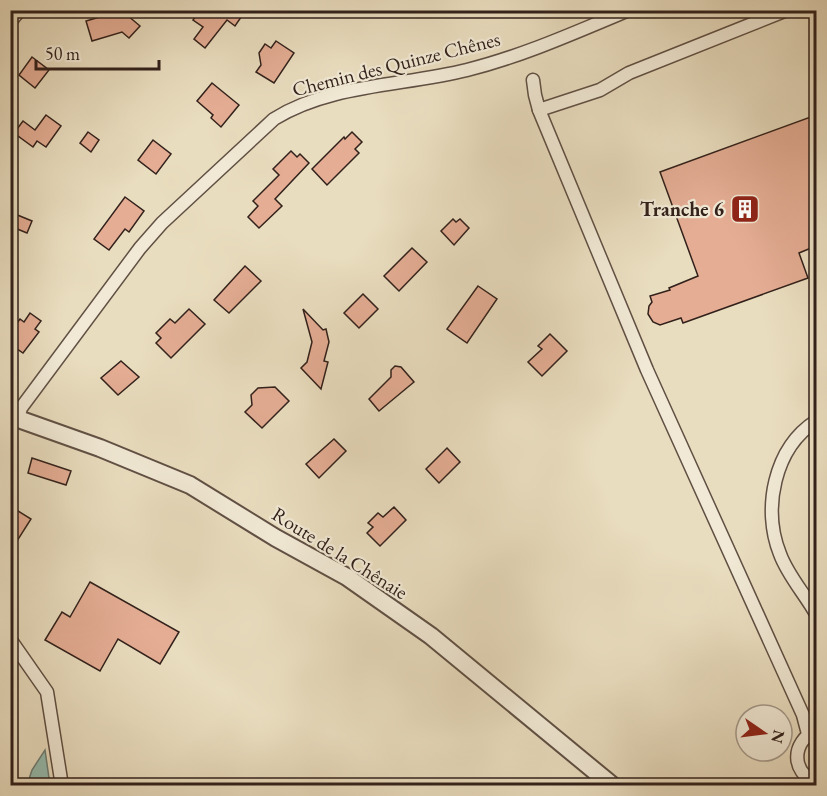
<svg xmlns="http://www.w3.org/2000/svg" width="827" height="796" viewBox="0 0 827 796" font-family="'EB Garamond',serif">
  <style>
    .water { fill: #97bcaf; stroke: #6f7e74; stroke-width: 1.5 }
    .building { fill: #e4ad94; stroke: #32211b; stroke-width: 1.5 }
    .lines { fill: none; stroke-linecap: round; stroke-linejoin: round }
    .minor-casing { stroke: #605044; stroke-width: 15 }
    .tertiary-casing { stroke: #605044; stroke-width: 20 }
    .minor { stroke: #f1e9d5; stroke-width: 12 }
    .tertiary { stroke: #f1e9d5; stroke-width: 16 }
    .labels { text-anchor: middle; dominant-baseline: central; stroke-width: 4.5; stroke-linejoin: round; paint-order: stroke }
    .street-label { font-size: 20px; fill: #32211b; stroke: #f1e9d5 }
    .poi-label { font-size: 20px; font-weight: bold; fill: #32211b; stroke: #f1e9d5; text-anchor: end }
  </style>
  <rect width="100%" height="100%" fill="#e9ddbf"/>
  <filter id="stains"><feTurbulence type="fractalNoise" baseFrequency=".00333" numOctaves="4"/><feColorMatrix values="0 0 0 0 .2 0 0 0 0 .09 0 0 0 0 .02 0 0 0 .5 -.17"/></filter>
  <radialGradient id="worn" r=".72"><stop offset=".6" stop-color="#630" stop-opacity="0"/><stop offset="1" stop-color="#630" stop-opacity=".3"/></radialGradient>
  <path class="water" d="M 45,750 L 50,785 L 27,785 L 32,770 Z"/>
  <g class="building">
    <path d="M 108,10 L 121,10 L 140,26 L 129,38 L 122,32 L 92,41 L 86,21 L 103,16 Z"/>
    <path d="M 200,10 L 246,10 L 235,26 L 227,20 L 205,48 L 194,39 L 203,27 L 193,20 Z"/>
    <path d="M 276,41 L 294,53 L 274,83 L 256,72 L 261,65 L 259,53 L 265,44 L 271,48 Z"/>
    <path d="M 32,57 L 49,70 L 35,88 L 19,75 Z"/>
    <path d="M 212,83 L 239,105 L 221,127 L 211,118 L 213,115 L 197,101 Z"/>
    <path d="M 46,115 L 61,126 L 46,147 L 37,141 L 33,147 L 14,133 L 23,121 L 35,130 Z"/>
    <path d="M 816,115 L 816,246 L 799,253 L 808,278 L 683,323 L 681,318 L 660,325 L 653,322 L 648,314 L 649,306 L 652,302 L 650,296 L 670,290 L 669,288 L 698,276 L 660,172 Z"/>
    <path d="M 88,132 L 99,140 L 91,152 L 80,143 Z"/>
    <path d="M 352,132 L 362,142 L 355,149 L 359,153 L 327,185 L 312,169 L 344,137 L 345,139 Z"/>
    <path d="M 153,140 L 171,154 L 156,174 L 138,160 Z"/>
    <path d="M 291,151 L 297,157 L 300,154 L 309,163 L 275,199 L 282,206 L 259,228 L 248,217 L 258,206 L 253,201 L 279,175 L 273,169 Z"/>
    <path d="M 125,197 L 144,211 L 129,232 L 125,229 L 109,250 L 94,239 Z"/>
    <path d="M 15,214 L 32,221 L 27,233 L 10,226 Z"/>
    <path d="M 453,219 L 456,222 L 460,219 L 469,228 L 454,245 L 441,231 Z"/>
    <path d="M 412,248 L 427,262 L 399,291 L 384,276 Z"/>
    <path d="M 245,266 L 261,281 L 229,313 L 214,300 Z"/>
    <path d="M 478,286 L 497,299 L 467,343 L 447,329 Z"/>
    <path d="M 363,294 L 378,309 L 359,328 L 344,313 Z"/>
    <path d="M 189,309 L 205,324 L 171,358 L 156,343 L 161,338 L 156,333 L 170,319 L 175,323 Z"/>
    <path d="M 303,309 L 323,330 L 326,329 L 329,342 L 324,361 L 328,362 L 321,389 L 301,368 L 307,362 L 312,342 Z"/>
    <path d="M 30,313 L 41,321 L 35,329 L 39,332 L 23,353 L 10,344 L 10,332 L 20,319 L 24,322 Z"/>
    <path d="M 550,334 L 567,351 L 542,376 L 528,362 L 542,349 L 538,346 Z"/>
    <path d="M 121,361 L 139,377 L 118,395 L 101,378 Z"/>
    <path d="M 395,366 L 401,367 L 414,382 L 379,411 L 369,399 L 391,377 L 391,370 Z"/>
    <path d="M 275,387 L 289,401 L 262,428 L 245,412 L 252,405 L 251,395 L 258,388 Z"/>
    <path d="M 334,439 L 346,451 L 319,478 L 306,464 Z"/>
    <path d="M 447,448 L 460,462 L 439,483 L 426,469 Z"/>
    <path d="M 32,458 L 71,471 L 66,485 L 28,473 Z"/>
    <path d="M 10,506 L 31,519 L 10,552 Z"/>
    <path d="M 394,507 L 406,520 L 380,546 L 367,533 L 373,527 L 368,523 L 378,513 L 383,517 Z"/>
    <path d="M 90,582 L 179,632 L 160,664 L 118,639 L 100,671 L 45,640 L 62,612 L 70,617 Z"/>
  </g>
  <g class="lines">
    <g class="minor-casing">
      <g id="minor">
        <path d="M 10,22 L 20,10"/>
        <path d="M 533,80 L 535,95 L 539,110 L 647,370 L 803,715 L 808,734"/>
        <path d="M 539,110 L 600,90 L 629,73 L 787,10"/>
        <path d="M 18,418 L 21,408 L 140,248 L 162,223 L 274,119 C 330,84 403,86 467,70 C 523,56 576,32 629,10"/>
        <path d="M 816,421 C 774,448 762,509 780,554 C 788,576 805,594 816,614"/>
        <path d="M 10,639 L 47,692 L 62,786"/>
        <path d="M 816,730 C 791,743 791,771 816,783"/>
      </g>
    </g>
    <g class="tertiary-casing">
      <path id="tertiary" d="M 10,416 L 100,448 L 190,485 L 276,538 L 347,577 L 431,636 L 613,786"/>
    </g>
    <use href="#minor" class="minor"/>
    <use href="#tertiary" class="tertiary"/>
  </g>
  <defs>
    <g id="building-square" transform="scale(1.5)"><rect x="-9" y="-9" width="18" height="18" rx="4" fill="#8f2418" stroke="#f1e9d5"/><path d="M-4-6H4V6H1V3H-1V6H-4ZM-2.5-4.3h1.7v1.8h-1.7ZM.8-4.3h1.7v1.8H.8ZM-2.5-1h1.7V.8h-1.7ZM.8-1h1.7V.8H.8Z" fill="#fff"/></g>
  </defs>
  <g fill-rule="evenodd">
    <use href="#building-square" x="745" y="209"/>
  </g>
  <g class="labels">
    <g class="street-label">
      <text transform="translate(396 64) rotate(-14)">Chemin des Quinze Chênes</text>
      <text transform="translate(340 553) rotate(32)">Route de la Chênaie</text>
    </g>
    <g class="poi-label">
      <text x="724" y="209">Tranche 6</text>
    </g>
  </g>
  <rect width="827" height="796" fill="none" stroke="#e9ddbf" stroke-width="36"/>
  <rect x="12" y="12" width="803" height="772" fill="none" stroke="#32211b" stroke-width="3"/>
  <rect x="18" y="18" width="791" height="760" fill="none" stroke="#32211b" stroke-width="1.5"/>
  <g transform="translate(764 733) rotate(104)"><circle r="28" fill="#f1e9d5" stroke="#a5998b" stroke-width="1.5"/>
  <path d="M0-4.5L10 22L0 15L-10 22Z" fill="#8f2418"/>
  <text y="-9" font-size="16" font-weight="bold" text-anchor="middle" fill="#32211b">N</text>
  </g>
  <path d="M36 60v9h123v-9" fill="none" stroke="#32211b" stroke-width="3"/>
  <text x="45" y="60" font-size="18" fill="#32211b" stroke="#f1e9d5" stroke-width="4.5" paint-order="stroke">50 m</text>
  <rect width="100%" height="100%" filter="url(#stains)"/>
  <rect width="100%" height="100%" fill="url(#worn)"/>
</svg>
